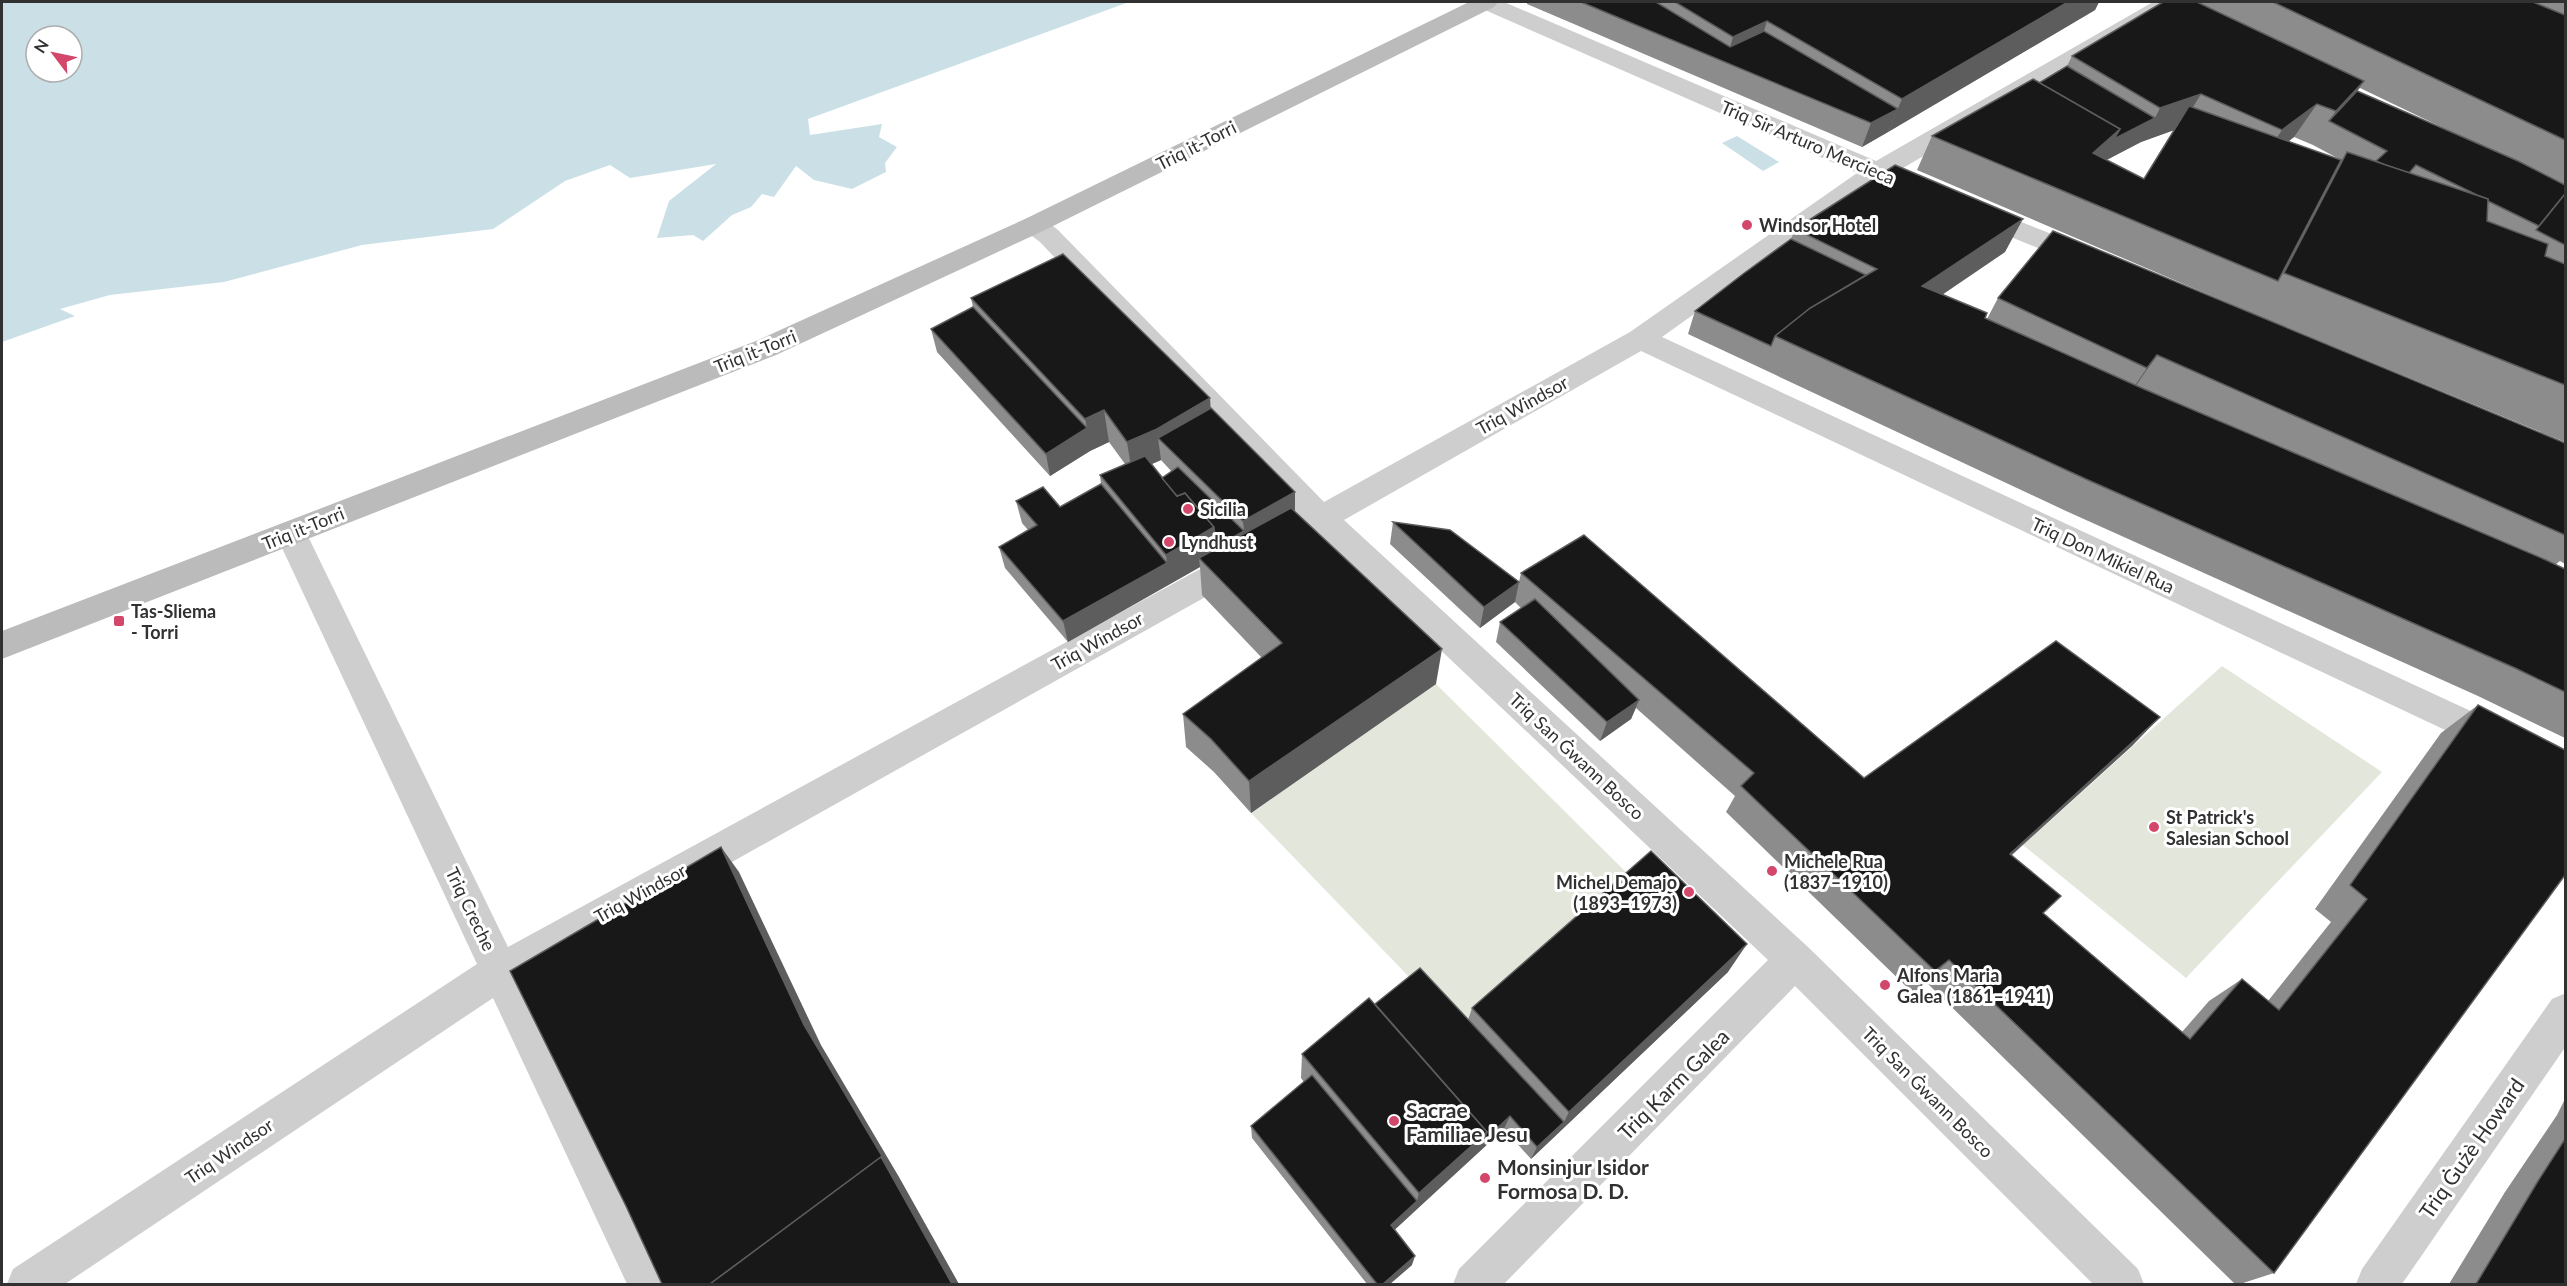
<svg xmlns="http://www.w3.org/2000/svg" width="2567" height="1286" viewBox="0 0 2567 1286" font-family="Lato,sans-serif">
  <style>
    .green { fill: #e3e7db }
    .water { fill: #cbe0e6; fill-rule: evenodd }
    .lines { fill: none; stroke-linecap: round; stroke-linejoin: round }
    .minor { fill: #cecece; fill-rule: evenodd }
    .secondary { fill: #bbb; fill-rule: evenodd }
    .wall { fill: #8c8c8c; fill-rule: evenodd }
    .shaded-wall { fill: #5d5d5d }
    .building { fill: #181818; stroke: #5d5d5d; stroke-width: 1.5 }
    .poi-dot { fill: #d3486a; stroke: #fff; stroke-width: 2 }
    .labels { text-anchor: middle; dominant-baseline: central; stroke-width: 6; stroke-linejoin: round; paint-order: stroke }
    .street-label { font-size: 18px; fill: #313131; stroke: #fff }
    .poi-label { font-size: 18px; font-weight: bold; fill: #313131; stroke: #fff; text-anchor: start }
    .near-street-label { font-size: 21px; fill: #313131; stroke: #fff }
    .near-poi-label { font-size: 21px; font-weight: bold; fill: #313131; stroke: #fff; text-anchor: start }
  </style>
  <rect width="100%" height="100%" fill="#fff"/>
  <g class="green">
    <path d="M 2222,666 L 2382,772 L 2186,978 L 2023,845 Z"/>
    <path d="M 1436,684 L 1636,882 L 1464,1034 L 1251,813 Z"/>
  </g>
  <g class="water">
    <path d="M 2,2 L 1129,2 L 808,119 L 810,135 L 882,124 L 879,137 L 897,147 L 885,163 L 886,172 L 852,189 L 814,180 L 796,166 L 774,197 L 762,194 L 751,207 L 732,215 L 703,241 L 693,235 L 657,238 L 669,201 L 716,164 L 630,178 L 610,165 L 565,181 L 493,229 L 362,245 L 224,282 L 110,295 L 60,309 L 75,316 L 2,342 ZM 36,36 L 72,36 L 72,72 L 36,72 Z"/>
    <path d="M 1737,136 L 1779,162 L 1763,171 L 1722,143 Z"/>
  </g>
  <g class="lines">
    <g class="minor">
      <path d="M 1474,2 L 1504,2 L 1876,161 L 2153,2 L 2181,2 L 2177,7 L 1898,171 L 1905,178 L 1901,184 L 1892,186 L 1879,182 L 1662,337 L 2566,755 L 2566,787 L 1641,351 L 1344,520 L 1808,947 L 2138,1269 L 2144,1284 L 2093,1284 L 1795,986 L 1504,1284 L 1453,1284 L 1459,1269 L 1768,960 L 1318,534 L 523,979 L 670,1284 L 627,1284 L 493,998 L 65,1284 L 7,1284 L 13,1269 L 477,964 L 275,533 L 280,524 L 291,521 L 302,524 L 508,947 L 1299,515 L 1040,242 L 1025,231 L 1021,225 L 1025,219 C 1039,215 1047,221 1058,230 L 1324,502 L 1630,332 L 1857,173 L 1478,7 Z"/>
      <path d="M 1976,204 L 2097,252 L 2101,258 L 2097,264 L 2087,267 L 2077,264 L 1967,219 L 1963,213 L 1967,207 Z"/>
      <path d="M 2566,993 L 2566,1046 L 2402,1284 L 2356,1284 L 2362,1269 L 2552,999 Z"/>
    </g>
    <path class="secondary" d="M 1469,2 L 1498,2 L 1494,7 L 1043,231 L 776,355 L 2,659 L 2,631 L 756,341 L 1025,219 Z"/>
  </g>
  <g class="wall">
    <path d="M 1527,2 L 2099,2 L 2095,10 L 1888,132 L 1862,147 L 1527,4 Z"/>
    <path d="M 2200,2 L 2565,2 L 2565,442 L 2264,318 L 2565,443 L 2565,564 L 2560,561 L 2555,565 L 2565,569 L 2565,738 L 2478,696 L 2066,511 L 1688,334 L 1695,311 L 1791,239 L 1795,229 L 2005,252 L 1942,295 L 1987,319 L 1998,298 L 2249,312 L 1917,170 L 1932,136 L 2039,83 L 2067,66 L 2072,56 L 2200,3 ZM 2360,88 L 2458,135 L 2357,91 ZM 2174,130 L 2144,179 L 2106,160 L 2141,142 ZM 2294,137 L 2313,145 L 2341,160 L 2288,142 Z"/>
    <path d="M 971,298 L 1211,408 L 1295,512 L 1436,684 L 1251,813 L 1214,772 L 1186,747 L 1183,714 L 1262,658 L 1202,595 L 1200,567 L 1068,642 L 1005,568 L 999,547 L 1028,530 L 1022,523 L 1016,501 L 1060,507 L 1101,484 L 1100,475 L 1125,464 L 1109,442 L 1090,451 L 1050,476 L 937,352 L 931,329 L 973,307 ZM 1161,460 L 1172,472 L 1162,478 L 1151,464 Z"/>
    <path d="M 1393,522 L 1519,582 L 1521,573 L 1864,778 L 2133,745 L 2012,855 L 2043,913 L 2182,1032 L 2209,1001 L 2242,979 L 2268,1001 L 2331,922 L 2315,909 L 2441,733 L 2478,705 L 2274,1273 L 2240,1284 L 2235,1284 L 1926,982 L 1913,993 L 1726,812 L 1735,796 L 1636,708 L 1631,719 L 1600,741 L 1496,642 L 1500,622 L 1521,608 L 1515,602 L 1480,628 L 1390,544 Z"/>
    <path d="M 1728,972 L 1531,1159 L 1504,1129 L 1413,1212 L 1394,1230 L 1412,1265 L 1390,1284 L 1367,1284 L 1252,1138 L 1251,1126 L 1304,1082 L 1301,1078 L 1302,1054 L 1375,1004 L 1468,1020 L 1472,1008 Z"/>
    <path d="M 2565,1099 L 2565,1284 L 2449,1284 L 2505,1192 L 2557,1115 Z"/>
  </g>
  <g class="shaded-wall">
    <path d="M 2068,2 L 2099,2 L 2095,10 L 1888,132 L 1902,99 Z"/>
    <path d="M 1767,21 L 1757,54 L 1726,62 L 1733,37 Z"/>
    <path d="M 2364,81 L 2341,115 L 2329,121 L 2336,111 Z"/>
    <path d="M 2201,94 L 2180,128 L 2141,142 L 2101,163 L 2093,153 L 2120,129 L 2155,118 L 2160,108 Z"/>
    <path d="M 2317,104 L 2294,137 L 2260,163 L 2282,130 Z"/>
    <path d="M 1898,109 L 1888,132 L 1862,147 L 1871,123 Z"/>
    <path d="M 2023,219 L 2005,252 L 1906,319 L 1922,286 Z"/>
    <path d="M 2157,355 L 2135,387 L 2125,400 L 2147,368 Z"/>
    <path d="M 1210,398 L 1212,430 L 1158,438 L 1161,460 L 1132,473 L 1127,442 Z"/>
    <path d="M 1104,410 L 1109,442 L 1090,451 L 1050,476 L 1046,454 L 1087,428 L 1085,419 Z"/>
    <path d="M 1295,492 L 1295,514 L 1199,558 L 1200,567 L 1068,642 L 1063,621 L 1167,563 L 1166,555 L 1214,527 L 1244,531 L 1243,521 Z"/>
    <path d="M 1519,582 L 1515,602 L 1480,628 L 1484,607 Z"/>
    <path d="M 1442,649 L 1436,684 L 1251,813 L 1249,781 Z"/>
    <path d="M 1639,700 L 1631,719 L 1600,741 L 1607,722 Z"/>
    <path d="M 2160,717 L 2133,745 L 1986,878 L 2010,854 Z"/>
    <path d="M 721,847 L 739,872 L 821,1045 L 899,1177 L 959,1284 L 952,1284 L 804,1025 Z"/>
    <path d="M 1747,944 L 1728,972 L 1531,1159 L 1537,1147 L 1564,1122 L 1569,1112 Z"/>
    <path d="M 1949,960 L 1926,982 L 1913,993 L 1935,971 Z"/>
    <path d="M 1510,1116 L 1504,1129 L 1388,1236 L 1391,1225 L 1417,1201 L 1419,1193 L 1487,1132 Z"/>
    <path d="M 1415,1256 L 1412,1265 L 1390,1284 L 1383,1284 Z"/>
  </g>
  <g class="building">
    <path d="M 1581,2 L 1656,2 L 1730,47 L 1764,31 L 1898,109 L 1871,123 Z"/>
    <path d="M 1675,2 L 2068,2 L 1902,99 L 1767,21 L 1733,37 Z"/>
    <path d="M 2163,2 L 2197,2 L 2364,81 L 2336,111 L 2317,104 L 2282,130 L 2201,94 L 2160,108 L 2072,56 Z"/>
    <path d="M 2273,2 L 2533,2 L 2565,15 L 2565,140 Z"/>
    <path d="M 2067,66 L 2155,118 L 2114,139 L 2120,129 L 2039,83 Z"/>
    <path d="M 2033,79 L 2120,129 L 2093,153 L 2144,179 L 2189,106 L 2341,160 L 2278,281 L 1932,136 Z"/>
    <path d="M 2357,91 L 2518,161 L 2565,185 L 2565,194 L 2539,226 L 2488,201 L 2488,199 L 2477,195 L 2416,165 L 2409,173 L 2385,165 L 2376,161 L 2387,151 L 2329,121 Z"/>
    <path d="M 2347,152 L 2488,199 L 2487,221 L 2548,244 L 2545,256 L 2565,264 L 2565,385 L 2284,273 Z"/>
    <path d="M 1895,165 L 2023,219 L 1922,286 L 1987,313 L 1985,318 L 2144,389 L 2546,560 L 2565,569 L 2565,692 L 2515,668 L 2088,480 L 1775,336 L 1810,308 L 1877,269 L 1795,229 Z"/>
    <path d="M 2565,194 L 2565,245 L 2536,230 Z"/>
    <path d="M 2053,231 L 2565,443 L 2565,535 L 2157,355 L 2147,368 L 1998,298 Z"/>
    <path d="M 1791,239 L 1866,275 L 1810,308 L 1775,336 L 1771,346 L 1695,311 L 1743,274 Z"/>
    <path d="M 1063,254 L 1210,398 L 1157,429 L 1127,442 L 1104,410 L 1085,419 L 971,298 Z"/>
    <path d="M 973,307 L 1087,428 L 1046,454 L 931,329 Z"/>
    <path d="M 1211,408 L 1295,492 L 1243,521 L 1158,438 Z"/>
    <path d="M 1145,456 L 1177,496 L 1185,493 L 1214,527 L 1166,555 L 1100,475 Z"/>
    <path d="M 1178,467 L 1244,531 L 1216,547 L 1214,527 L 1185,493 L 1177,496 L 1162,478 Z"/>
    <path d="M 1101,484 L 1167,563 L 1063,621 L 999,547 L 1037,525 L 1016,501 L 1043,487 L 1060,507 Z"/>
    <path d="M 1291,508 L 1442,649 L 1249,781 L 1211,739 L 1183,714 L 1282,643 L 1199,558 Z"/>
    <path d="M 1393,522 L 1450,530 L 1519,582 L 1484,607 Z"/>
    <path d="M 1584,535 L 1864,778 L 2056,641 L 2160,717 L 2010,854 L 2061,896 L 2043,913 L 2190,1039 L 2242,979 L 2279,1010 L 2367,899 L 2350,885 L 2478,705 L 2565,750 L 2565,875 L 2274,1273 L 1949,960 L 1935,971 L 1741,786 L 1754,773 L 1521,573 Z"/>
    <path d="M 1535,599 L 1639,700 L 1607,722 L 1500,622 Z"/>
    <path d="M 721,847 L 804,1025 L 885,1161 L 881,1157 L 710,1284 L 662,1284 L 626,1206 L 510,971 Z"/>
    <path d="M 1651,851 L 1747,944 L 1569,1112 L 1472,1008 Z"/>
    <path d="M 1420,968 L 1564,1122 L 1537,1147 L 1510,1116 L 1483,1142 L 1487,1132 L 1375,1004 Z"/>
    <path d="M 1369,998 L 1487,1132 L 1419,1193 L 1302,1054 Z"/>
    <path d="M 1312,1075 L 1417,1201 L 1391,1225 L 1415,1256 L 1383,1284 L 1377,1284 L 1251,1126 Z"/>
    <path d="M 2565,1139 L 2565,1284 L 2476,1284 L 2538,1181 Z"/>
    <path d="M 881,1157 L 952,1284 L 710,1284 Z"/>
  </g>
  <g class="poi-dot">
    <circle cx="1747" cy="225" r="6"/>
    <circle cx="1188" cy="509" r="6"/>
    <circle cx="1169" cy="542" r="6"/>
    <rect x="113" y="615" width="12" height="12" rx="3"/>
    <circle cx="2154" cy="827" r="6"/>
    <circle cx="1772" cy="871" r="6"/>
    <circle cx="1689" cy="892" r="6"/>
    <circle cx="1885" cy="985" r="6"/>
    <circle cx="1394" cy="1121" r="6"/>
    <circle cx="1485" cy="1178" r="6"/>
  </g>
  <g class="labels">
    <g class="street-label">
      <text transform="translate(1808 142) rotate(23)">Triq Sir Arturo Mercieca</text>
      <text transform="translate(1196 145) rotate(-27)">Triq it-Torri</text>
      <text transform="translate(755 351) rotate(-22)">Triq it-Torri</text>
      <text transform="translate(1522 405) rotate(-29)">Triq Windsor</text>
      <text transform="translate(303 528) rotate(-22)">Triq it-Torri</text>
      <text transform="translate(2103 555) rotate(25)">Triq Don Mikiel Rua</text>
      <text transform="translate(1097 641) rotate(-29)">Triq Windsor</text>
      <text transform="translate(1577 756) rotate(43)">Triq San Ġwann Bosco</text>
      <text transform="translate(640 893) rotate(-29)">Triq Windsor</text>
      <text transform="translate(471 909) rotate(64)">Triq Creche</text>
      <text transform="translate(1928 1092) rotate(45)">Triq San Ġwann Bosco</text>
      <text transform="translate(229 1151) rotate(-34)">Triq Windsor</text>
    </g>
    <g class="poi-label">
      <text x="1759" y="225">Windsor Hotel</text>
      <text x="1200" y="509">Sicilia</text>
      <text x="1181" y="542">Lyndhust</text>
      <text x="131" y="611">Tas-Sliema<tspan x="131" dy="21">- Torri</tspan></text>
      <text x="2166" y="817">St Patrick's<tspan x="2166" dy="21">Salesian School</tspan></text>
      <text x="1784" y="861">Michele Rua<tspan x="1784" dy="21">(1837–1910)</tspan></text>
      <text x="1677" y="882" text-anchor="end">Michel Demajo<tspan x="1677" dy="21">(1893–1973)</tspan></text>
      <text x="1897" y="975">Alfons Maria<tspan x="1897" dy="21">Galea (1861–1941)</tspan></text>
    </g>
    <g class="near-street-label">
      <text transform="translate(1673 1084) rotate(-45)">Triq Karm Galea</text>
      <text transform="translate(2471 1148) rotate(-55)">Triq Ġużè Howard</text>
    </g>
    <g class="near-poi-label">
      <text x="1406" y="1109">Sacrae<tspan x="1406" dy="24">Familiae Jesu</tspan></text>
      <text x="1497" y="1166">Monsinjur Isidor<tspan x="1497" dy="24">Formosa D. D.</tspan></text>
    </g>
  </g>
  <rect width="2567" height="1286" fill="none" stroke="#313131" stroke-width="6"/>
  <g transform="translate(54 54) rotate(302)"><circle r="28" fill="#ffffff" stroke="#adadad" stroke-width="1.5"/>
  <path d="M0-4.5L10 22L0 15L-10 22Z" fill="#d3486a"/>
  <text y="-9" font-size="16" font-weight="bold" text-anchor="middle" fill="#313131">N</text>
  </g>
</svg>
